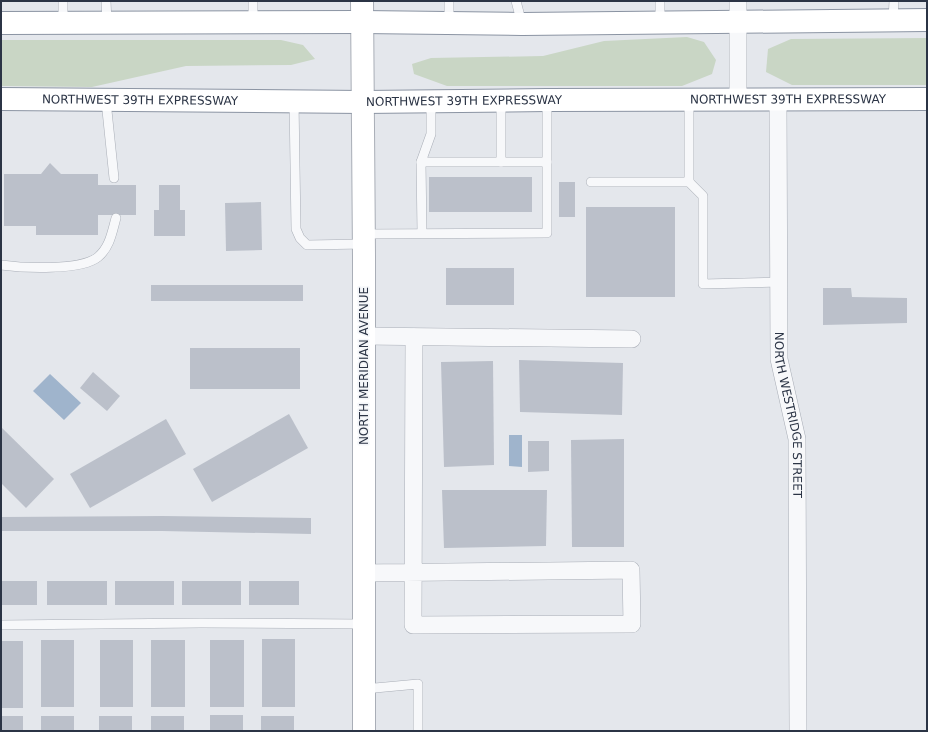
<svg xmlns="http://www.w3.org/2000/svg" width="928" height="732" viewBox="0 0 928 732" font-family="'DejaVu Sans',sans-serif">
  <style>
    .green { fill: #c9d6c5 }
    .water { fill: #9fb4cc }
    .building { fill: #bbc0ca }
    .lines { fill: none; stroke-linecap: round; stroke-linejoin: round }
    .lane-casing { stroke: #a9aeb7; stroke-width: 10 }
    .street-casing { stroke: #a9aeb7; stroke-width: 18 }
    .secondary-casing { stroke: #a9aeb7; stroke-width: 24 }
    .highway-casing { stroke: #8b94a3; stroke-width: 24 }
    .lane { stroke: #f7f8fa; stroke-width: 9 }
    .street { stroke: #f7f8fa; stroke-width: 17 }
    .secondary { stroke: #fff; stroke-width: 22 }
    .highway { stroke: #fff; stroke-width: 22 }
    .labels { text-anchor: middle; dominant-baseline: central; stroke-width: 3.5; stroke-linejoin: round; paint-order: stroke }
    .street-label { font-size: 12px; fill: #2b3445; stroke: #f4f6f9 }
  </style>
  <rect width="100%" height="100%" fill="#e4e7ec"/>
  <g class="green">
    <path d="M 687,37 L 704,42 L 716,60 L 712,74 L 682,86 L 447,86 L 414,74 L 412,64 L 431,58 L 543,56 L 604,41 Z"/>
    <path d="M 927,38 L 927,85 L 792,85 L 766,72 L 768,49 L 791,39 Z"/>
    <path d="M 1,40 L 281,40 L 303,45 L 315,59 L 291,65 L 186,66 L 92,87 L 1,86 Z"/>
  </g>
  <g class="water">
    <path d="M 50,374 L 81,403 L 64,420 L 33,391 Z"/>
    <path d="M 509,435 L 522,435 L 522,467 L 509,466 Z"/>
  </g>
  <g class="building">
    <path d="M 50,163 L 61,174 L 98,174 L 98,185 L 136,185 L 136,215 L 98,215 L 98,235 L 36,235 L 36,226 L 4,226 L 4,174 L 41,174 Z"/>
    <rect x="429" y="177" width="103" height="35"/>
    <rect x="559" y="182" width="16" height="35"/>
    <path d="M 159,185 L 180,185 L 180,210 L 185,210 L 185,236 L 154,236 L 154,210 L 159,210 Z"/>
    <path d="M 261,202 L 262,250 L 226,251 L 225,203 Z"/>
    <rect x="586" y="207" width="89" height="90"/>
    <rect x="446" y="268" width="68" height="37"/>
    <rect x="151" y="285" width="152" height="16"/>
    <path d="M 823,288 L 851,288 L 852,297 L 907,298 L 907,323 L 823,325 Z"/>
    <rect x="190" y="348" width="110" height="41"/>
    <path d="M 519,360 L 623,363 L 622,415 L 520,412 Z"/>
    <path d="M 493,361 L 494,465 L 444,467 L 441,362 Z"/>
    <path d="M 93,372 L 120,396 L 107,411 L 80,388 Z"/>
    <path d="M 289,414 L 308,448 L 212,502 L 193,469 Z"/>
    <path d="M 166,419 L 186,454 L 90,508 L 70,474 Z"/>
    <path d="M 1,427 L 54,479 L 26,508 L 1,483 Z"/>
    <path d="M 624,439 L 624,547 L 572,547 L 571,440 Z"/>
    <path d="M 528,441 L 549,441 L 549,471 L 528,472 Z"/>
    <path d="M 442,490 L 547,490 L 546,546 L 444,548 Z"/>
    <path d="M 163,516 L 311,518 L 311,534 L 162,531 L 1,531 L 1,517 Z"/>
    <rect x="1" y="581" width="36" height="24"/>
    <rect x="47" y="581" width="60" height="24"/>
    <rect x="115" y="581" width="59" height="24"/>
    <rect x="182" y="581" width="59" height="24"/>
    <rect x="249" y="581" width="50" height="24"/>
    <rect x="262" y="639" width="33" height="68"/>
    <rect x="41" y="640" width="33" height="67"/>
    <rect x="100" y="640" width="33" height="67"/>
    <rect x="151" y="640" width="34" height="67"/>
    <rect x="210" y="640" width="34" height="67"/>
    <rect x="1" y="641" width="22" height="67"/>
    <rect x="210" y="715" width="33" height="16"/>
    <rect x="1" y="716" width="22" height="15"/>
    <rect x="41" y="716" width="33" height="15"/>
    <rect x="99" y="716" width="33" height="15"/>
    <rect x="151" y="716" width="33" height="15"/>
    <rect x="261" y="716" width="33" height="15"/>
  </g>
  <g class="lines">
    <g class="lane-casing">
      <g id="lane">
        <path d="M 106,1 L 107,23"/>
        <path d="M 449,1 L 449,23"/>
        <path d="M 516,1 L 522,24"/>
        <path d="M 893,20 L 894,1"/>
        <path d="M 253,22 L 253,1"/>
        <path d="M 660,22 L 660,1"/>
        <path d="M 63,23 L 63,1"/>
        <path d="M 689,100 L 689,182"/>
        <path d="M 106,101 L 114,178"/>
        <path d="M 294,101 L 296,229 L 300,238 L 307,245 L 364,244"/>
        <path d="M 501,101 L 501,162"/>
        <path d="M 421,162 L 547,162"/>
        <path d="M 591,182 L 689,182 L 703,196 L 703,284 L 779,282"/>
        <path d="M 422,233 L 421,162 L 431,134 L 431,101"/>
        <path d="M 364,234 L 547,233 L 547,100"/>
        <path d="M 1,265 C 23,268 81,271 98,257 C 110,247 112,232 116,218"/>
        <path d="M 1,625 L 201,623 L 363,624"/>
        <path d="M 364,689 L 418,684 L 418,731"/>
      </g>
    </g>
    <g class="street-casing">
      <g id="street">
        <path d="M 738,1 L 738,100"/>
        <path id="s1" d="M 778,100 L 779,359 L 797,439 L 798,731"/>
        <path d="M 364,336 L 632,339"/>
        <path d="M 363,573 L 631,570 L 632,624 L 413,625 L 414,337"/>
      </g>
    </g>
    <g class="secondary-casing">
      <path id="secondary" d="M 362,1 L 364,256 L 364,731"/>
    </g>
    <g class="highway-casing">
      <g id="highway">
        <path d="M 1,23 L 362,22 L 522,24 L 927,20"/>
        <path id="s2" d="M 1,99 L 363,102 L 547,100 L 927,99"/>
      </g>
    </g>
    <use href="#lane" class="lane"/>
    <use href="#street" class="street"/>
    <use href="#secondary" class="secondary"/>
    <use href="#highway" class="highway"/>
  </g>
  <g class="labels">
    <g class="street-label">
      <text stroke="none"><textPath href="#s2" startOffset="139">NORTHWEST 39TH EXPRESSWAY</textPath></text>
      <text stroke="none"><textPath href="#s2" startOffset="787">NORTHWEST 39TH EXPRESSWAY</textPath></text>
      <text stroke="none"><textPath href="#s2" startOffset="463">NORTHWEST 39TH EXPRESSWAY</textPath></text>
      <text transform="translate(364 366) rotate(-90)">NORTH MERIDIAN AVENUE</text>
      <text stroke="none"><textPath href="#s1" startOffset="316">NORTH WESTRIDGE STREET</textPath></text>
    </g>
  </g>
  <rect width="928" height="732" fill="none" stroke="#2b3445" stroke-width="4"/>
</svg>
